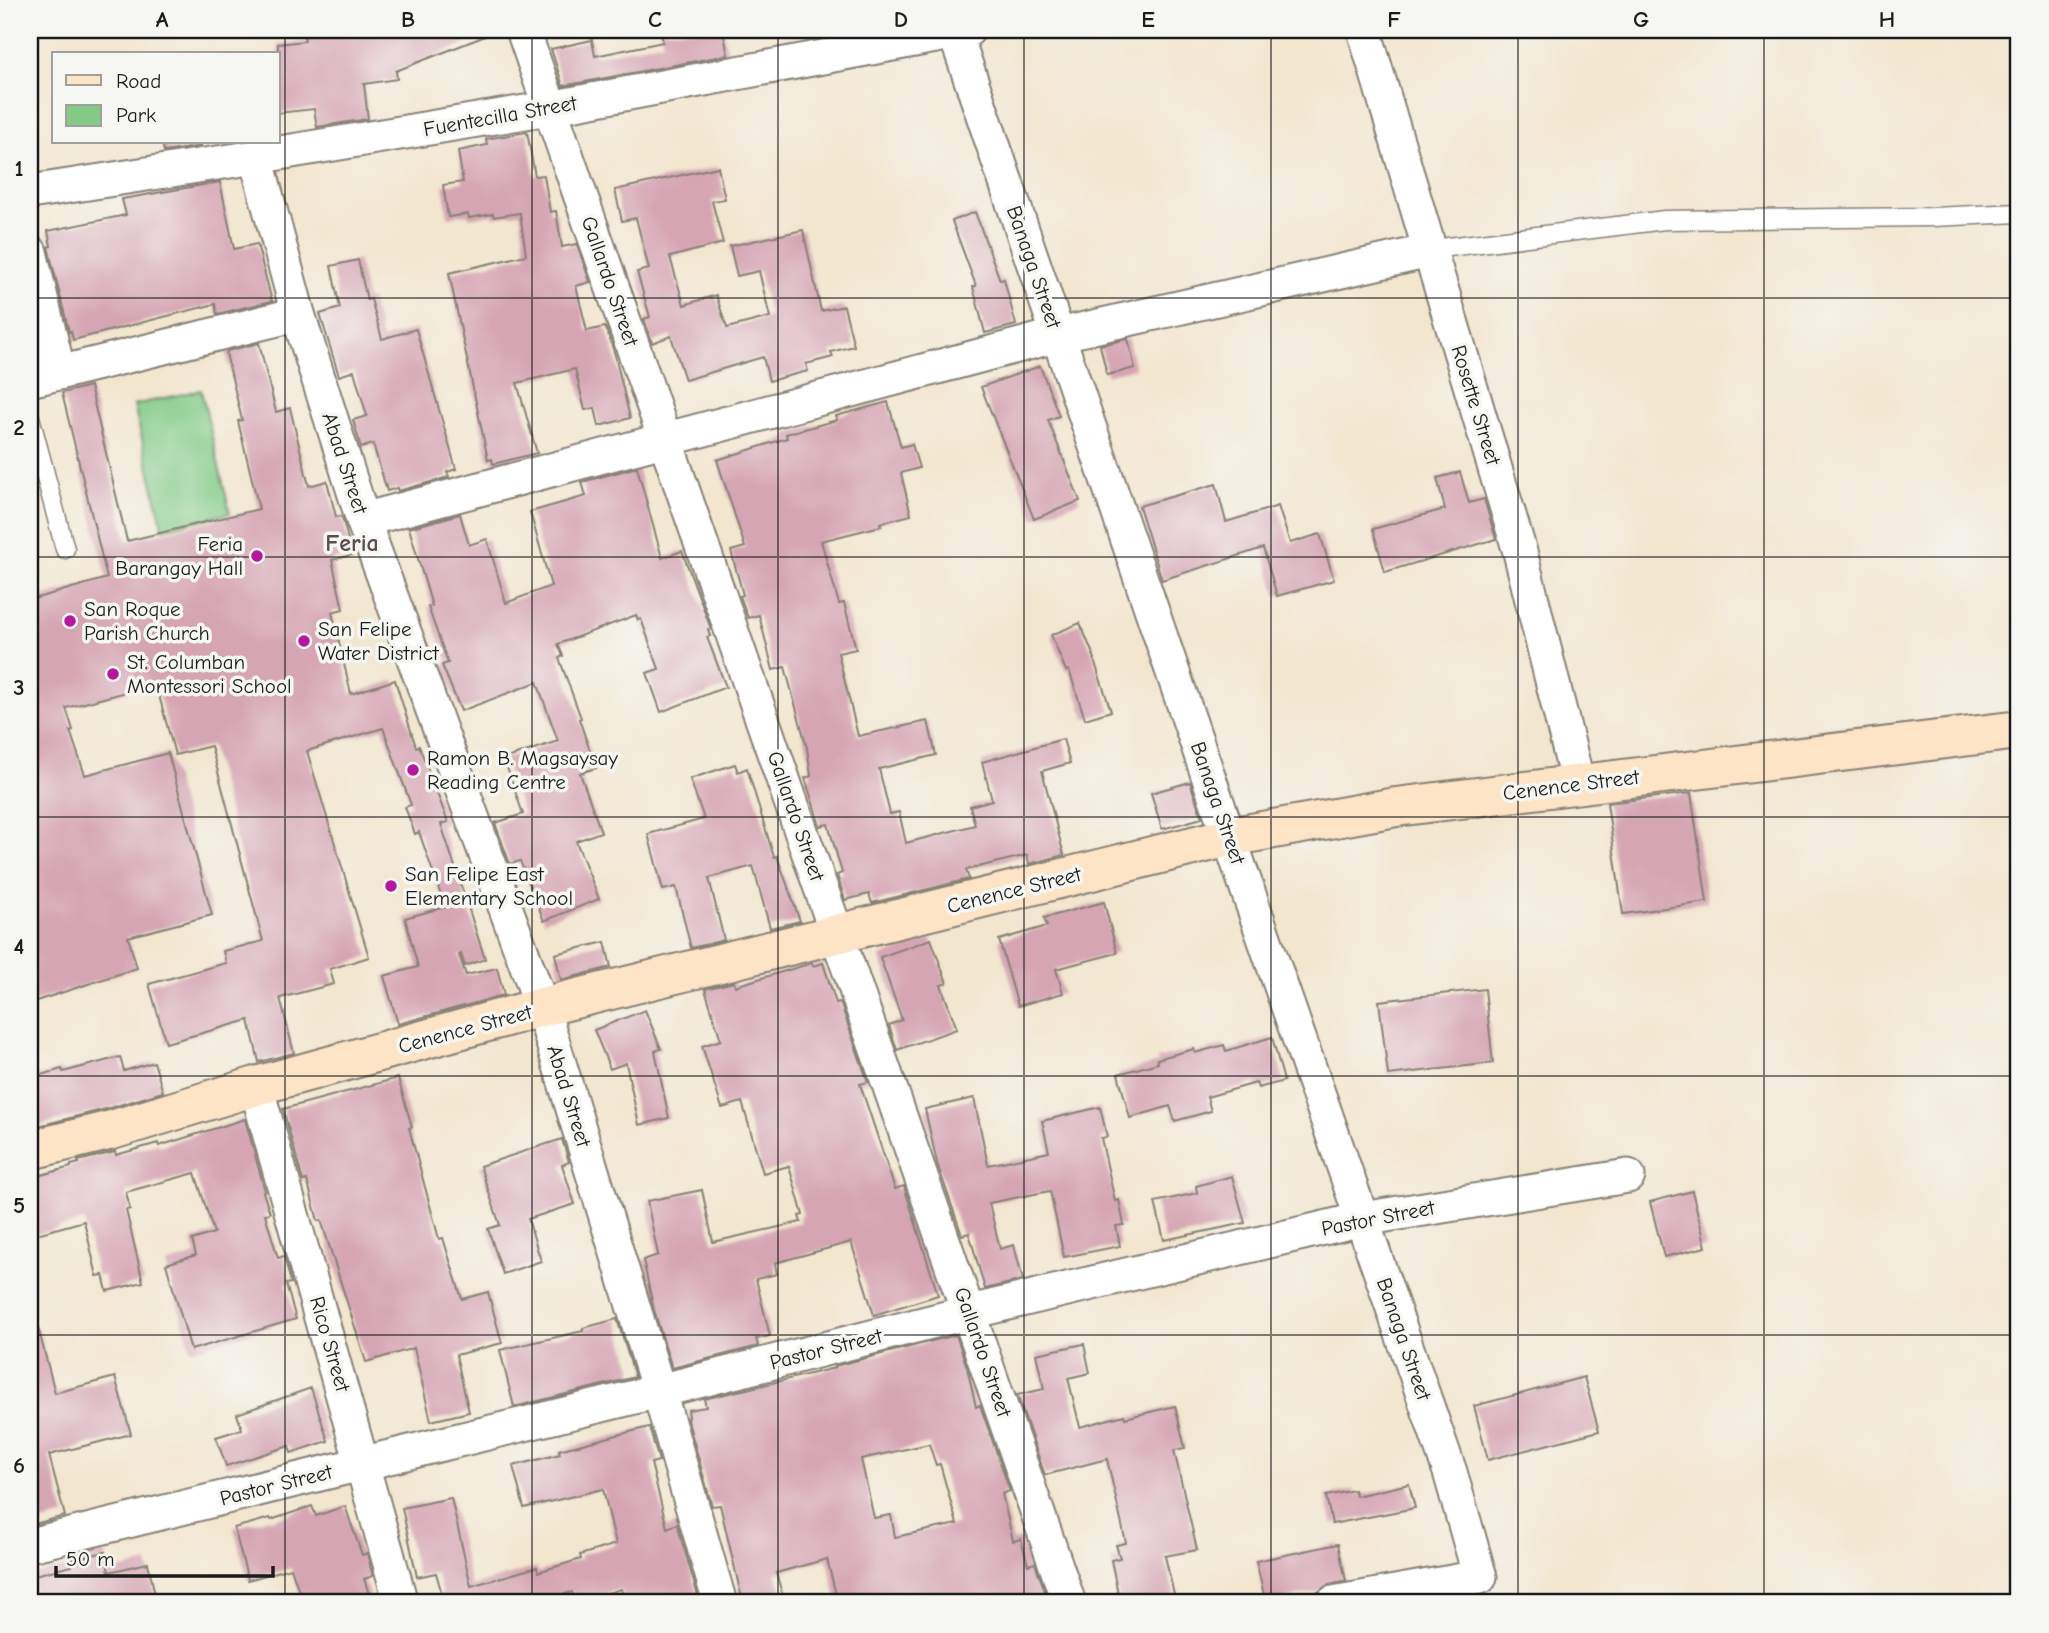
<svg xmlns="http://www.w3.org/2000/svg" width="2049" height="1633" viewBox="0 0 2049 1633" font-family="'Comic Neue',sans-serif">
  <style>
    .green { fill: #83cb87; stroke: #507452; stroke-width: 2 }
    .building { fill: #d6a5b4; fill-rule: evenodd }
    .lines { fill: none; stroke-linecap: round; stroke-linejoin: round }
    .lane-casing { stroke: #878176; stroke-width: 21 }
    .street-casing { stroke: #878176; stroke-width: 37 }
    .secondary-casing { stroke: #878176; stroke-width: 42 }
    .lane { stroke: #fff; stroke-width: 18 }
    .street { stroke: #fff; stroke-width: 33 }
    .secondary { stroke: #fee4c6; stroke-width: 38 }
    .grid { fill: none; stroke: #1c1c1c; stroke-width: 2; stroke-opacity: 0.55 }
    .poi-dot { fill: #b5179e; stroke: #f6f6f2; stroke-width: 2.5 }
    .labels { text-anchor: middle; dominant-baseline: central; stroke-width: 7; stroke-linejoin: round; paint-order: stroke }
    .street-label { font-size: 21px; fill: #1c1c1c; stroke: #f6f6f2 }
    .poi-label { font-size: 21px; fill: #1c1c1c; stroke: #f6f6f2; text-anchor: start }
    .quarter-label { font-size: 24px; font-weight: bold; fill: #5d4c51; stroke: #f6f6f2 }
    .neatline { fill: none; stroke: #1c1c1c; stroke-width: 2.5 }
    .grid-label { font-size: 23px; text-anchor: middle; font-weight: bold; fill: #1c1c1c }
  </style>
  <rect width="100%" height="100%" fill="#f6f6f2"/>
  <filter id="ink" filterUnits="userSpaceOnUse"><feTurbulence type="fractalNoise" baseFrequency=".0143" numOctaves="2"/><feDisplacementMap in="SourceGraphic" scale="14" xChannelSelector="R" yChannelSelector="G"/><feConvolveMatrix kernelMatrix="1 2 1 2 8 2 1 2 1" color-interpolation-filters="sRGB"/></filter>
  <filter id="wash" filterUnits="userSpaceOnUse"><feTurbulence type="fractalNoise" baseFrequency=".00686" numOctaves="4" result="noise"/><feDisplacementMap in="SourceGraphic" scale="28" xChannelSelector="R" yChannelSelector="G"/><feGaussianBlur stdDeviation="1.57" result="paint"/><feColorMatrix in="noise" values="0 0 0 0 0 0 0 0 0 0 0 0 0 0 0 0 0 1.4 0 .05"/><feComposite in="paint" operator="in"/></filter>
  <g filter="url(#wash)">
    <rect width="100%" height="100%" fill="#f2e6cf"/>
    <path class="green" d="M 201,390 L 230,513 L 163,529 L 134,405 Z"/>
    <g id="blocks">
      <g class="building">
        <path d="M 379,30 L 498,31 L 396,71 L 397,79 L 364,84 L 368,119 L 317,127 L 314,109 L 278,113 L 278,44 L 305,41 L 304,36 L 345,31 L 346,34 Z"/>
        <path d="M 660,30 L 723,30 L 728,55 L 563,86 L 551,49 L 592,40 L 595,56 L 663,42 Z"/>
        <path d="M 527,132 L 535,176 L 544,175 L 550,212 L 556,211 L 562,247 L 577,244 L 590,282 L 576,286 L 587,331 L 605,327 L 607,331 L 615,355 L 630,418 L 599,426 L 595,408 L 585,410 L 575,369 L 517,383 L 537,453 L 493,464 L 492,459 L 488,460 L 449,273 L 526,255 L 520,213 L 494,217 L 493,214 L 469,218 L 468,214 L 448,217 L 443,185 L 463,182 L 458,151 L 487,145 L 486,139 Z"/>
        <path d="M 162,142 L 200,142 L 201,146 L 164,152 Z"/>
        <path d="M 718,167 L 725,199 L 712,201 L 723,243 L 670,257 L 684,305 L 716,295 L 727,328 L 770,317 L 759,271 L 737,276 L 730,246 L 803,230 L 821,311 L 844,306 L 854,346 L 831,352 L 833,357 L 806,364 L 808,371 L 769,381 L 763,357 L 685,380 L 671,336 L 652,343 L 644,319 L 650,317 L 637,272 L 649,269 L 636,218 L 622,221 L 615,190 Z"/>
        <path d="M 220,182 L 234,249 L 257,244 L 272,301 L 217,314 L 215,304 L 73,340 L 71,331 L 69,332 L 48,247 L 51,246 L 48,231 L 126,215 L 122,199 Z"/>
        <path d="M 975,212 L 1000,280 L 1004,279 L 1016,325 L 985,333 L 973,287 L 976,286 L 952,221 Z"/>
        <path d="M 358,260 L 367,300 L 371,299 L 382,339 L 416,329 L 456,469 L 447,472 L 449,477 L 398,491 L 397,488 L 387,491 L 373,444 L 361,448 L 353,420 L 367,416 L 354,371 L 339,376 L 320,314 L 340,308 L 331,266 Z"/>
        <path d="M 1128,339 L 1135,368 L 1107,375 L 1100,345 Z"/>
        <path d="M 259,343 L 276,412 L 290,408 L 309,486 L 327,481 L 336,517 L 341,516 L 343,520 L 352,555 L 332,560 L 343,609 L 332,612 L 351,694 L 395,680 L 416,747 L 419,746 L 448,822 L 441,824 L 485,959 L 465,966 L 461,954 L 459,955 L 466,975 L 497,968 L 504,995 L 398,1024 L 384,976 L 418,967 L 405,918 L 445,907 L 419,832 L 415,834 L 405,807 L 411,805 L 383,728 L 307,751 L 369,957 L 330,969 L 334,984 L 280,998 L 294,1053 L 259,1062 L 249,1020 L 166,1043 L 149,984 L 226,963 L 223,951 L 263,941 L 211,746 L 175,755 L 156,684 L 66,708 L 73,730 L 70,731 L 85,775 L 168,753 L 212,915 L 128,937 L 137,968 L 30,1003 L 30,600 L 107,578 L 62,393 L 90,386 L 127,541 L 259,509 L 238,421 L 242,420 L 226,353 L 227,351 Z"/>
        <path d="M 1040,366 L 1059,416 L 1048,420 L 1080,501 L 1034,519 L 981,387 Z"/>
        <path d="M 888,402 L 901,447 L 912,444 L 919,468 L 901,473 L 911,515 L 880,523 L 881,526 L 821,541 L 839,604 L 844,603 L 856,649 L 838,653 L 858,736 L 928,721 L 936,755 L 879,769 L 890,814 L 899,812 L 906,843 L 975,825 L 970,806 L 992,800 L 982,762 L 1063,739 L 1070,763 L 1042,771 L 1064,855 L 1029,864 L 1027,855 L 966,870 L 969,879 L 872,903 L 869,894 L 845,900 L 837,875 L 842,873 L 828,824 L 820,826 L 805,778 L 811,776 L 807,748 L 785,667 L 773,670 L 759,615 L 748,618 L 740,596 L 743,595 L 731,551 L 745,547 L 717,460 L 787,438 L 786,434 L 837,420 L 836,416 Z"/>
        <path d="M 637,467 L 662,558 L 682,551 L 711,629 L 708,630 L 710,636 L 707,637 L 726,687 L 661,712 L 647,673 L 659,669 L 641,619 L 638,620 L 636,615 L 558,644 L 563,656 L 559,658 L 581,718 L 579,719 L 596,768 L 580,773 L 601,832 L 576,841 L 599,899 L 544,921 L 520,861 L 510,864 L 495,823 L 523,814 L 504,759 L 558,741 L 537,682 L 461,711 L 442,665 L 448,663 L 428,607 L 432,606 L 409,528 L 460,514 L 469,545 L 487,539 L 506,603 L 551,586 L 530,512 L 586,496 L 582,482 Z"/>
        <path d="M 1460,472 L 1469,503 L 1484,499 L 1496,539 L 1385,572 L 1373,529 L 1445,509 L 1437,478 Z"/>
        <path d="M 1216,484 L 1226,522 L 1278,506 L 1290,543 L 1320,534 L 1334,580 L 1277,596 L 1263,548 L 1162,580 L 1139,506 Z"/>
        <path d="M 1080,623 L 1095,659 L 1094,660 L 1111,711 L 1085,719 L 1069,670 L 1066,671 L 1051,635 Z"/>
        <path d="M 735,764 L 738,772 L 747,768 L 774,857 L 777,856 L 800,921 L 770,928 L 753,866 L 709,878 L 724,940 L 691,948 L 676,887 L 663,890 L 648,834 L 704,819 L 690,779 Z"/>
        <path d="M 1190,782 L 1202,818 L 1162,829 L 1151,793 Z"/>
        <path d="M 1691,793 L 1707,902 L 1623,914 L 1607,803 Z"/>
        <path d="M 1104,902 L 1117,953 L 1056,969 L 1063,993 L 1018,1006 L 999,940 L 1047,926 L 1044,918 Z"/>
        <path d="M 931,939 L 947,983 L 941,985 L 957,1029 L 897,1050 L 889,1025 L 902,1020 L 880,957 Z"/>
        <path d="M 605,942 L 611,967 L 561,980 L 555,954 Z"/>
        <path d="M 812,963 L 813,966 L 823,963 L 836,1003 L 840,1002 L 868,1082 L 860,1084 L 895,1189 L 904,1186 L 938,1295 L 874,1315 L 851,1242 L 775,1263 L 777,1274 L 756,1279 L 770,1336 L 756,1339 L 758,1346 L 672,1368 L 654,1310 L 643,1260 L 658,1255 L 647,1201 L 702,1190 L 713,1242 L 801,1222 L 799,1216 L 803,1215 L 789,1166 L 763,1173 L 742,1102 L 722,1108 L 702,1046 L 721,1040 L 705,989 L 734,982 L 735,986 Z"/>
        <path d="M 1485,989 L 1493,1063 L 1388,1075 L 1379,1001 Z"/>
        <path d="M 645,1010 L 661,1049 L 655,1051 L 669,1118 L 639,1125 L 626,1063 L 610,1069 L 594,1030 Z"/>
        <path d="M 1272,1037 L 1284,1081 L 1258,1088 L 1256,1083 L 1207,1097 L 1211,1111 L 1175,1121 L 1170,1106 L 1130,1118 L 1118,1074 L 1158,1063 L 1157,1059 L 1194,1049 L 1195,1053 L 1224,1045 L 1226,1051 Z"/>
        <path d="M 120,1057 L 124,1071 L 154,1062 L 163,1092 L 106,1109 L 30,1128 L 30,1078 L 62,1069 L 63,1072 Z"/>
        <path d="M 398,1078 L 412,1127 L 409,1128 L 439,1239 L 443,1238 L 462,1299 L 488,1292 L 502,1343 L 456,1355 L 469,1412 L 431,1421 L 414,1348 L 366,1362 L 321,1220 L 318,1221 L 307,1180 L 303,1181 L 283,1109 Z"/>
        <path d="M 974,1098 L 988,1165 L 1049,1152 L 1042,1121 L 1100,1107 L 1107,1137 L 1101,1138 L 1115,1201 L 1119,1200 L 1124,1225 L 1116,1226 L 1120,1246 L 1064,1257 L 1050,1191 L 989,1203 L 1000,1249 L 1014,1245 L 1023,1280 L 985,1289 L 969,1233 L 962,1235 L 937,1163 L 925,1109 Z"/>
        <path d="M 245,1119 L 265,1191 L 263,1192 L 270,1213 L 265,1214 L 278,1258 L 284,1256 L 291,1283 L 286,1284 L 296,1319 L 191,1350 L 166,1264 L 196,1255 L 192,1240 L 214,1233 L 195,1173 L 126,1192 L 130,1209 L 126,1210 L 143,1282 L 107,1291 L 103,1275 L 97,1276 L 84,1221 L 30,1236 L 30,1178 L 71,1167 L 71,1165 L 79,1163 L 78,1161 L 115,1152 L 116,1155 L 158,1143 L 159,1146 Z"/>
        <path d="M 562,1139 L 569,1162 L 562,1165 L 575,1204 L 528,1219 L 541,1261 L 503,1274 L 488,1229 L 500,1225 L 480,1166 Z"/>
        <path d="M 1232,1176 L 1245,1223 L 1164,1240 L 1155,1202 L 1197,1193 L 1196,1186 Z"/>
        <path d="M 1692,1191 L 1706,1247 L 1664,1257 L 1650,1202 Z"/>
        <path d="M 617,1319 L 635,1377 L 514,1407 L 500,1350 L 583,1331 L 583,1328 Z"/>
        <path d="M 38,1327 L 55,1393 L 115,1377 L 131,1434 L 49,1455 L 65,1516 L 30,1525 L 30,1328 Z"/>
        <path d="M 956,1335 L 967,1367 L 976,1407 L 980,1405 L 1010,1491 L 1002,1494 L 1013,1541 L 1021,1539 L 1028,1565 L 1035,1563 L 1049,1603 L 838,1603 L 827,1559 L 776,1573 L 785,1603 L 743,1603 L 720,1505 L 712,1506 L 687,1418 L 689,1417 L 688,1410 L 706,1407 L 704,1399 L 835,1368 L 835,1366 ZM 929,1444 L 936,1465 L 940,1464 L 957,1524 L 895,1537 L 891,1515 L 874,1518 L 861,1459 Z"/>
        <path d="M 1084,1344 L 1090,1373 L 1068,1378 L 1080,1427 L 1124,1415 L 1125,1418 L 1175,1406 L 1185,1448 L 1174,1450 L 1197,1550 L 1165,1556 L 1176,1603 L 1120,1603 L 1111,1560 L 1120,1558 L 1116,1545 L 1126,1543 L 1107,1459 L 1045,1475 L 1017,1395 L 1044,1389 L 1036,1354 Z"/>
        <path d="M 1584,1377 L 1599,1431 L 1488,1460 L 1474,1406 Z"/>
        <path d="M 311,1388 L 328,1441 L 291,1453 L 289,1446 L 226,1466 L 216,1437 L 242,1429 L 237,1414 Z"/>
        <path d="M 649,1427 L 659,1461 L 651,1463 L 667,1528 L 677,1524 L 700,1603 L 625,1603 L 621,1589 L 576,1603 L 572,1592 L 533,1603 L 434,1603 L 433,1596 L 442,1594 L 436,1573 L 417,1577 L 402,1508 L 451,1498 L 471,1586 L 537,1567 L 538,1572 L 581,1559 L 580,1555 L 616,1544 L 603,1489 L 524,1508 L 513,1466 L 560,1454 L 559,1450 Z"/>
        <path d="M 1409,1484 L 1415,1508 L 1332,1524 L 1326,1496 L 1354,1490 L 1356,1496 Z"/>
        <path d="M 312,1506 L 316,1516 L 345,1506 L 362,1555 L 367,1553 L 373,1576 L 364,1579 L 372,1603 L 303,1603 L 291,1568 L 248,1580 L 234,1528 L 270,1518 L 271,1520 Z"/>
        <path d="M 1338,1544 L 1346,1581 L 1329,1584 L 1318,1592 L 1266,1603 L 1256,1561 Z"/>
        <path d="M 105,1552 L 109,1572 L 148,1563 L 156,1599 L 154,1600 L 155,1603 L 37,1603 L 30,1576 L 72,1566 L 71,1560 Z"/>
      </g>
    </g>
  </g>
  <g filter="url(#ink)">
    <use href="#blocks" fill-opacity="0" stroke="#878176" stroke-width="2"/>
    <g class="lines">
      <g class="lane-casing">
        <g id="lane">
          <path d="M 1430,251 L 1448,247 L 1665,220 L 1933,217 L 2019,213"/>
          <path d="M 30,417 L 65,549"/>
        </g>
      </g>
      <g class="street-casing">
        <g id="street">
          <path d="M 523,30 L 1069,1603"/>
          <path d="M 954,30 L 1229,837 L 1450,1472 L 1480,1577 L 1333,1603"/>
          <path d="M 1364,30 L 1520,552 L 1578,784"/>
          <path d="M 256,157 L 298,314 L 363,520 L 542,1007 L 659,1391 L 720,1603"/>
          <path d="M 30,192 L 256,157 L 549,108 L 968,30"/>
          <path d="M 30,252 L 59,373"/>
          <path d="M 30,380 L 298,314"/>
          <path d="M 363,520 L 1058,335 L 1430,251"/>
          <path d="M 256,1086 L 401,1603"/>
          <path d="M 30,1545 L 659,1391 L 970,1312 L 1362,1219 L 1628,1176"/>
        </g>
      </g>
      <g class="secondary-casing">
        <path id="secondary" d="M 30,1150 L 112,1130 L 256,1086 L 542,1007 L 1229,837 L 1396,807 L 2019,730"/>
      </g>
      <use href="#lane" class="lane"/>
      <use href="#street" class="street"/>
      <use href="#secondary" class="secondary"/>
    </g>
  </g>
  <path class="grid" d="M 285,30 L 285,1603M 532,30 L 532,1603M 778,30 L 778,1603M 1024,30 L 1024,1603M 1271,30 L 1271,1603M 1518,30 L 1518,1603M 1764,30 L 1764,1603M 30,298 L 2019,298M 30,557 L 2019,557M 30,817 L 2019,817M 30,1076 L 2019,1076M 30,1335 L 2019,1335"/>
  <g class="poi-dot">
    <circle cx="257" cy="556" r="7"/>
    <circle cx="70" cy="621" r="7"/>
    <circle cx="304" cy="641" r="7"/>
    <circle cx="113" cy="674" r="7"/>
    <circle cx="413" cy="770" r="7"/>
    <circle cx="391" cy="886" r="7"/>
  </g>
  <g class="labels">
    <g class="street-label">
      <text transform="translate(500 116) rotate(-10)">Fuentecilla Street</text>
      <text transform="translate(1034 267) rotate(71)">Banaga Street</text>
      <text transform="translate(610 281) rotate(71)">Gallardo Street</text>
      <text transform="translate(1476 405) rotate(73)">Rosette Street</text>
      <text transform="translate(345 463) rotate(72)">Abad Street</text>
      <text transform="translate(1571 785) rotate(-7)">Cenence Street</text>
      <text transform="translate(1218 803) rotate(71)">Banaga Street</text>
      <text transform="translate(796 816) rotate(71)">Gallardo Street</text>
      <text transform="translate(1014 890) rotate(-14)">Cenence Street</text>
      <text transform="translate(465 1029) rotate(-15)">Cenence Street</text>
      <text transform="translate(569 1096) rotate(73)">Abad Street</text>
      <text transform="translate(1378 1218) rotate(-11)">Pastor Street</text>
      <text transform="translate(1404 1339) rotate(71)">Banaga Street</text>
      <text transform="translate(330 1344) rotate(74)">Rico Street</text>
      <text transform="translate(826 1349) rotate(-14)">Pastor Street</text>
      <text transform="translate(983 1352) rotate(71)">Gallardo Street</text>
      <text transform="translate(276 1485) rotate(-14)">Pastor Street</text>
    </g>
    <g class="poi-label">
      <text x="243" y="544" text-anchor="end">Feria<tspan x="243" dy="24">Barangay Hall</tspan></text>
      <text x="84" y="609">San Roque<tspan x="84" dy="24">Parish Church</tspan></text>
      <text x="318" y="629">San Felipe<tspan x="318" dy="24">Water District</tspan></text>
      <text x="127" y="662">St. Columban<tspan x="127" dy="24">Montessori School</tspan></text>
      <text x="427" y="758">Ramon B. Magsaysay<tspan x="427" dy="24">Reading Centre</tspan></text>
      <text x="405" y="874">San Felipe East<tspan x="405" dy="24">Elementary School</tspan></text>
    </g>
    <g class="quarter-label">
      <text x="352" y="543">Feria</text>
    </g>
  </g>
  <rect width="2049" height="1633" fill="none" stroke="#f6f6f2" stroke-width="77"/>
  <rect x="52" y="52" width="228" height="91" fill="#f6f6f2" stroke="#9f9f9c" stroke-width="2"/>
  <rect x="66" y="75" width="35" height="10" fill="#fee4c6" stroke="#9f9f9c" stroke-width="2"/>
  <text x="116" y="88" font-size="21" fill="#1c1c1c">Road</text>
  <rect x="66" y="105" width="35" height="21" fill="#83cb87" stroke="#9f9f9c" stroke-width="2"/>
  <text x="116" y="122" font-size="21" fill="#1c1c1c">Park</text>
  <path d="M56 1566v10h217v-10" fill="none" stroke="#1c1c1c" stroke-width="3.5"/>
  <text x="66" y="1566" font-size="21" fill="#1c1c1c" stroke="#f6f6f2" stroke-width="5" paint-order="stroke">50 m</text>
  <rect x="38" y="38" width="1972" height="1556" class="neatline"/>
  <g class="grid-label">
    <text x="162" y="27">A</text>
    <text x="408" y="27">B</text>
    <text x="655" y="27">C</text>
    <text x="901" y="27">D</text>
    <text x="1148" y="27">E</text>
    <text x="1394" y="27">F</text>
    <text x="1641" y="27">G</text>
    <text x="1887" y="27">H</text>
    <text x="19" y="176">1</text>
    <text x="19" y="435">2</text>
    <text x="19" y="695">3</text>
    <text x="19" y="954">4</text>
    <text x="19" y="1213">5</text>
    <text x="19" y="1473">6</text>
  </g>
</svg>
